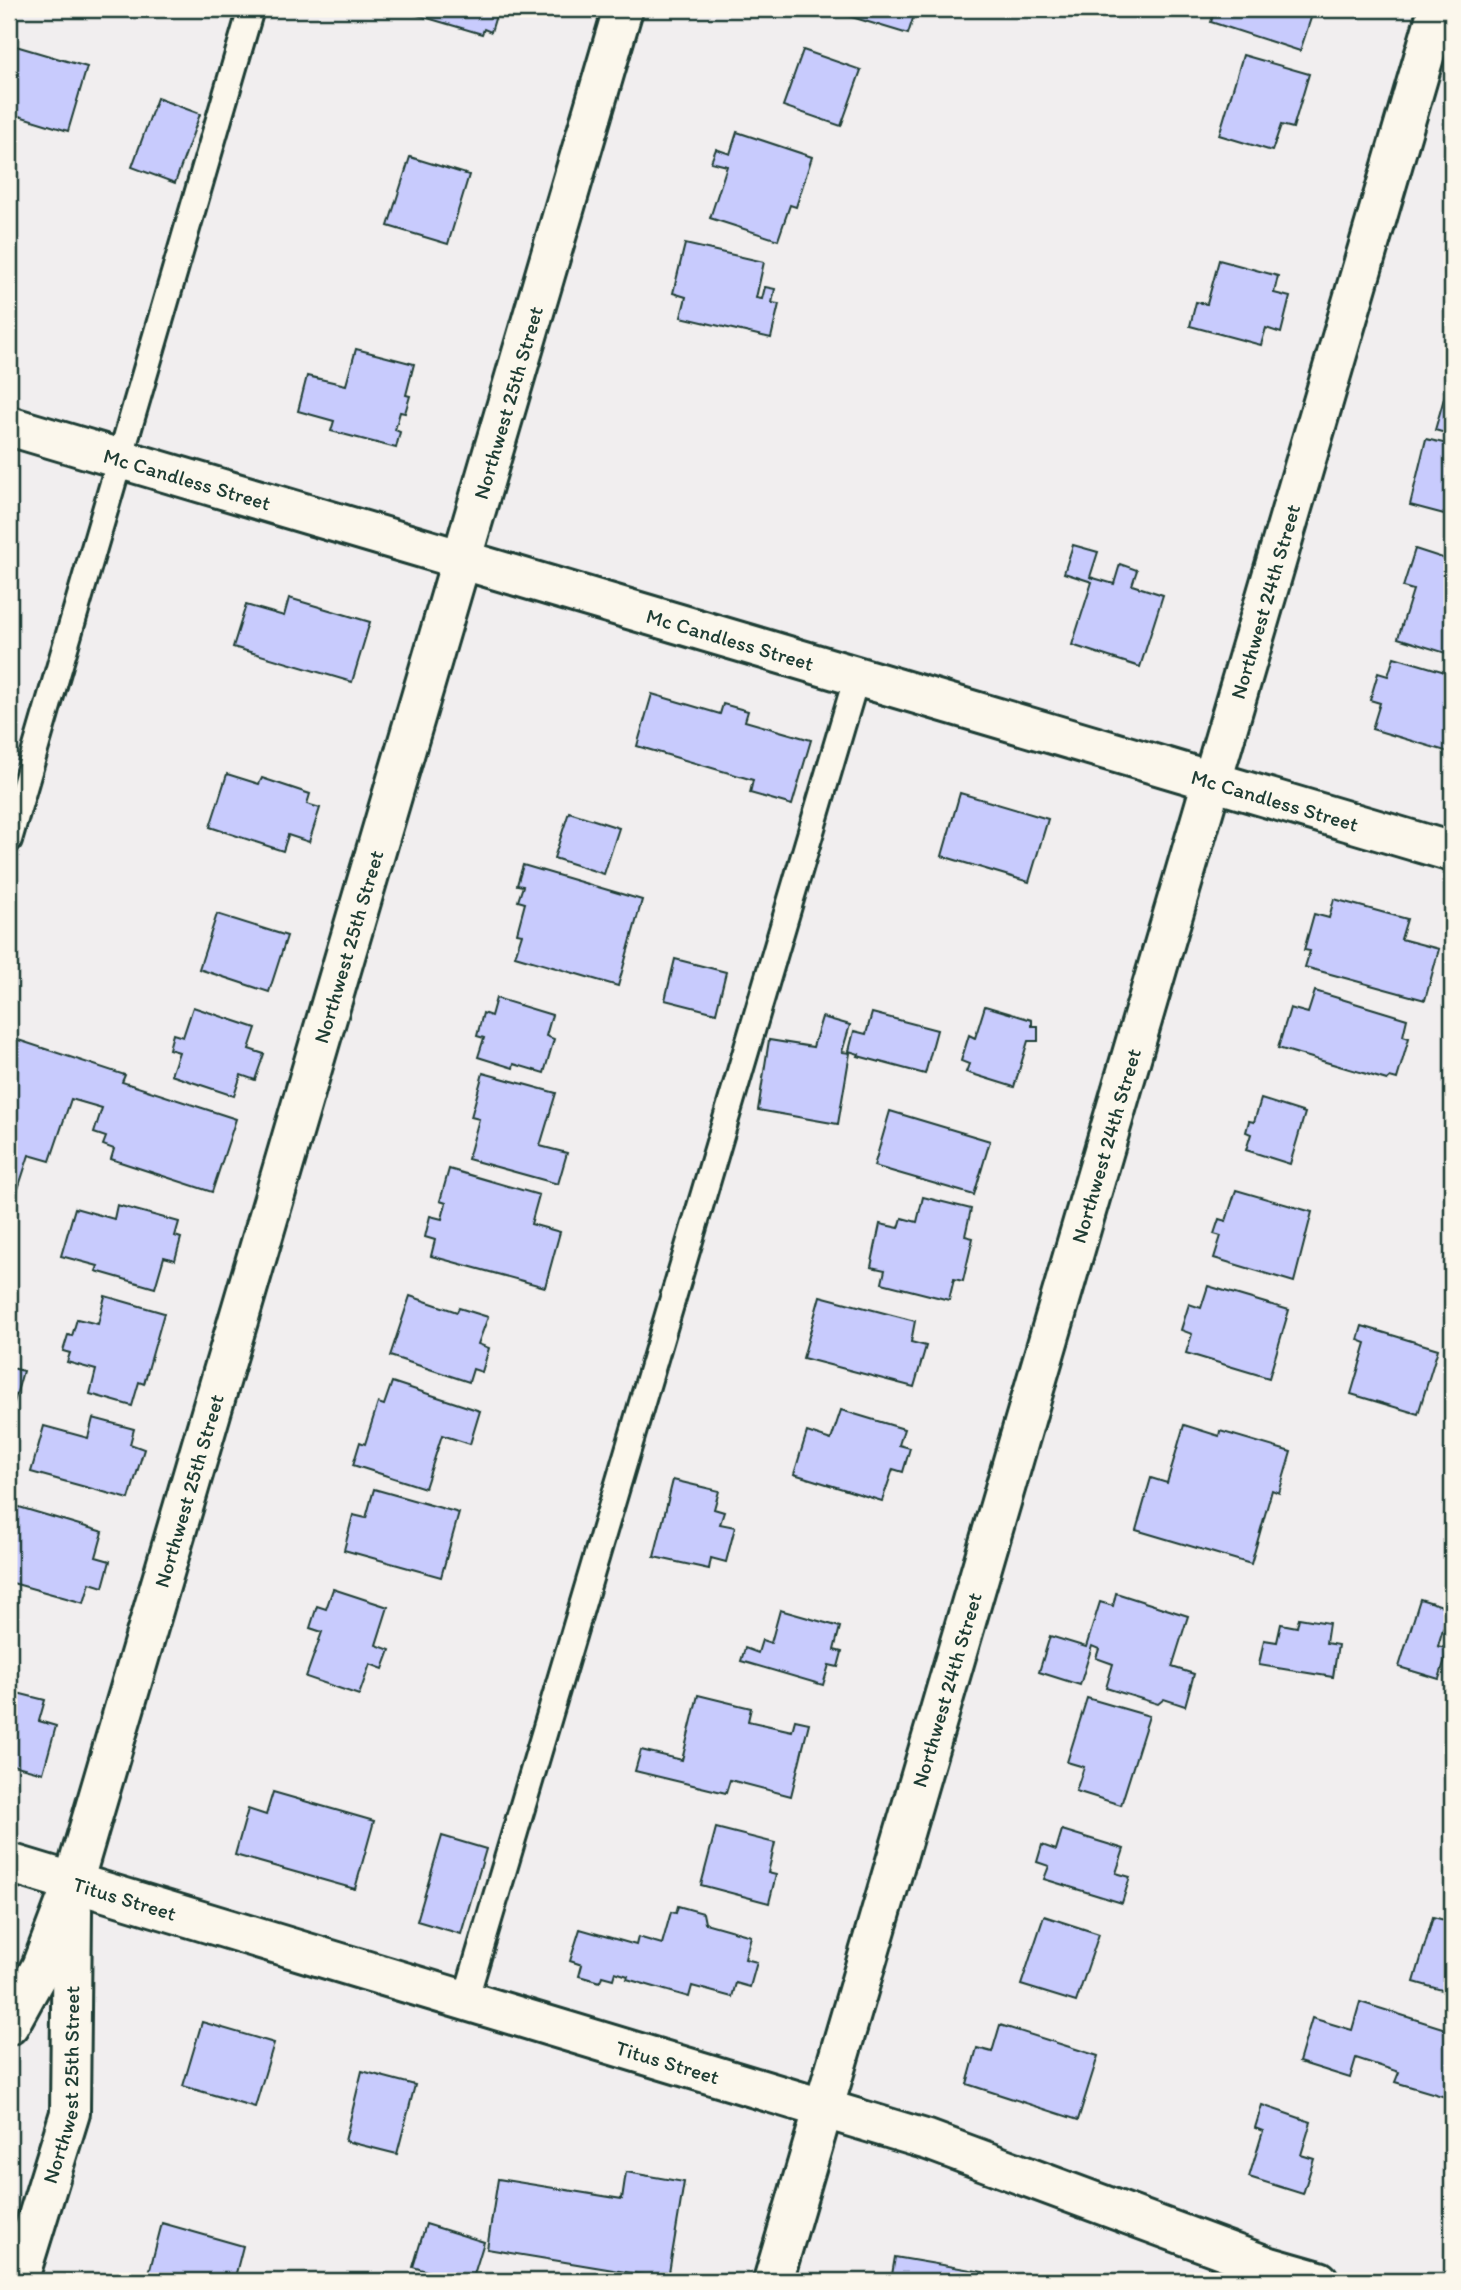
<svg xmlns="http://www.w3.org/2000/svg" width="1461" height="2290" viewBox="0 0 1461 2290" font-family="Itim,sans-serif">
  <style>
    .building { fill: #c8cbfd; stroke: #1f3d34; stroke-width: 2 }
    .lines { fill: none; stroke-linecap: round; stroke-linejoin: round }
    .lane-casing { stroke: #1f3d34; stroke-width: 30 }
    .street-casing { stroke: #1f3d34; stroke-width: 44 }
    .lane { stroke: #fbf7ec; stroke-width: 24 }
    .street { stroke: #fbf7ec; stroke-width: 38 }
    .labels { text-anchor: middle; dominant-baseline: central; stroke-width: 5; stroke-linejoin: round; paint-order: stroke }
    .street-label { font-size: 21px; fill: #1f3d34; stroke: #fbf7ec }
  </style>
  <rect width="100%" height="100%" fill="#f1eeef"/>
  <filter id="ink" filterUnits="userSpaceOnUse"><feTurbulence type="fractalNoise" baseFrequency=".0143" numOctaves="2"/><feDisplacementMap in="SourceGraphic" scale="14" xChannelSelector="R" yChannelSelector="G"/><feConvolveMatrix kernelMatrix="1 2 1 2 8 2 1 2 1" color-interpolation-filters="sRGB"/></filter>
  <g filter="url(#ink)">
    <g class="building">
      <path d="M 408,9 L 498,9 L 491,32 L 484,29 L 482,34 L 407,12 Z"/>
      <path d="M 825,9 L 916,9 L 908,34 Z"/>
      <path d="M 1215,9 L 1333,9 L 1331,14 L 1314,9 L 1300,51 L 1211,22 Z"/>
      <path d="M 9,44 L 87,67 L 68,131 L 9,113 Z"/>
      <path d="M 803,50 L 861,70 L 841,126 L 783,106 Z"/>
      <path d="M 1243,55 L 1309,74 L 1293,128 L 1281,125 L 1272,151 L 1219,135 Z"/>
      <path d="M 157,98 L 200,114 L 175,183 L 132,167 Z"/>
      <path d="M 737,132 L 812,157 L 796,207 L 790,205 L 778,240 L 710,218 L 727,166 L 711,162 L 716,149 L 730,154 Z"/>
      <path d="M 410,157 L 469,175 L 448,244 L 388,226 Z"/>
      <path d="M 685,244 L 764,262 L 756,298 L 762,299 L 765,287 L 775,289 L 772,303 L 779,304 L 771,338 L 681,317 L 686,297 L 673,293 Z"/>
      <path d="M 1219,260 L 1278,276 L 1274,293 L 1290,297 L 1281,333 L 1266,328 L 1261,345 L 1190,326 L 1196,302 L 1207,304 Z"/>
      <path d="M 356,349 L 414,364 L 406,395 L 410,396 L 405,413 L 400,412 L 395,430 L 400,432 L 396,448 L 331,431 L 334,421 L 298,411 L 307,376 L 346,385 Z"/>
      <path d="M 1452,370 L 1452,435 L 1435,430 Z"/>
      <path d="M 1426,439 L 1452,445 L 1452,507 L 1448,515 L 1410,505 Z"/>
      <path d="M 1073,545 L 1098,552 L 1090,577 L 1114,584 L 1120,564 L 1137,570 L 1132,585 L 1163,595 L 1140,667 L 1072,645 L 1092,582 L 1064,573 Z"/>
      <path d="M 1415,549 L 1452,561 L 1452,655 L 1398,638 L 1413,590 L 1403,587 Z"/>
      <path d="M 289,598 L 370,622 L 352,682 L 233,647 L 246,605 L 284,616 Z"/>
      <path d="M 1394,657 L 1452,674 L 1452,753 L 1372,729 L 1380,703 L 1370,700 L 1378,673 L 1388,676 Z"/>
      <path d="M 652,694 L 720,714 L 723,704 L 748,711 L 745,721 L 811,740 L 792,805 L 750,793 L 753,780 L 637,746 Z"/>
      <path d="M 227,774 L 259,784 L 262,778 L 310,794 L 307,804 L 320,808 L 309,842 L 288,835 L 283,851 L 210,827 Z"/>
      <path d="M 960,793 L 1048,819 L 1029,882 L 942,856 Z"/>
      <path d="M 569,812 L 619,828 L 604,874 L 554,858 Z"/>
      <path d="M 523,865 L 642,900 L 618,986 L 515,956 L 522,934 L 517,933 L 525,903 L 518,901 L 523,886 L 517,885 Z"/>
      <path d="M 1334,899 L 1407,919 L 1401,939 L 1439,949 L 1425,1000 L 1305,967 L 1310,951 L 1304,950 L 1314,914 L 1329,918 Z"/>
      <path d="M 217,914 L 287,936 L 269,992 L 199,969 Z"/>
      <path d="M 675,959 L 726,972 L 716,1013 L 665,1000 Z"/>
      <path d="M 1315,991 L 1407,1019 L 1403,1036 L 1409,1038 L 1397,1079 L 1390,1077 L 1387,1080 L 1278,1048 L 1290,1008 L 1308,1013 Z"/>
      <path d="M 496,998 L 552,1015 L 546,1036 L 554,1039 L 544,1073 L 514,1064 L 513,1068 L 478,1057 L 484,1038 L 477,1036 L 483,1013 L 491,1016 Z"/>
      <path d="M 985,1006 L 1032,1020 L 1032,1026 L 1038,1026 L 1038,1041 L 1028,1041 L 1014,1087 L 966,1072 L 969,1064 L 961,1061 L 969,1035 L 975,1038 Z"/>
      <path d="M 193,1007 L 256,1028 L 249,1049 L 264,1054 L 255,1080 L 241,1075 L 234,1096 L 171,1075 L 179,1052 L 169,1049 L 173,1034 L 183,1037 Z"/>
      <path d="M 872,1013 L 937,1030 L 925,1074 L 858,1056 L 859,1054 L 849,1051 L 854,1031 L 866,1034 Z"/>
      <path d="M 822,1017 L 850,1025 L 842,1052 L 850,1053 L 838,1124 L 758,1110 L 769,1040 L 813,1047 Z"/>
      <path d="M 9,1037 L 125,1075 L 122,1082 L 236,1119 L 212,1192 L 111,1159 L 114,1149 L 103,1145 L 106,1137 L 94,1133 L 102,1108 L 71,1099 L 50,1161 L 29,1155 L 9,1217 Z"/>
      <path d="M 483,1073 L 556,1093 L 540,1146 L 567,1153 L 558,1184 L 468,1159 L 479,1119 L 471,1117 Z"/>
      <path d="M 1261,1099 L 1305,1113 L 1290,1164 L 1246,1150 L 1251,1134 L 1246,1132 L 1249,1121 L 1254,1122 Z"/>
      <path d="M 890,1111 L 990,1141 L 974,1195 L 874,1166 Z"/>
      <path d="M 449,1169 L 539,1195 L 531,1224 L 560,1232 L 545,1287 L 431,1256 L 435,1240 L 425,1237 L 430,1216 L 442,1219 L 446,1203 L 440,1201 Z"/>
      <path d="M 1236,1190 L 1312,1212 L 1294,1282 L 1214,1258 L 1221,1236 L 1214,1234 L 1219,1219 L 1226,1221 Z"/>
      <path d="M 923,1197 L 971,1209 L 965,1236 L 973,1238 L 963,1281 L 954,1279 L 949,1300 L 882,1283 L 885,1270 L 871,1267 L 880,1224 L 899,1228 L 902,1218 L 917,1222 Z"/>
      <path d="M 117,1205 L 179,1222 L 175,1236 L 181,1238 L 175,1260 L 164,1257 L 155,1288 L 96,1271 L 98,1266 L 61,1256 L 75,1208 L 114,1219 Z"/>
      <path d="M 1208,1286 L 1289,1310 L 1269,1378 L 1186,1353 L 1192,1334 L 1181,1330 L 1189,1304 L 1201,1308 Z"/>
      <path d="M 105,1296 L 164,1313 L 144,1384 L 139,1382 L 132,1406 L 90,1394 L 96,1370 L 67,1362 L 70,1353 L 63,1351 L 68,1335 L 72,1336 L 77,1319 L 98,1324 Z"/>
      <path d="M 410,1296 L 457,1312 L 459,1308 L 488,1317 L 478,1344 L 489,1348 L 482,1372 L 473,1369 L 469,1382 L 390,1356 Z"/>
      <path d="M 820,1296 L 915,1321 L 911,1342 L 926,1346 L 914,1387 L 803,1358 Z"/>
      <path d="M 1362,1326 L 1438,1349 L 1418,1414 L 1351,1394 L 1366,1343 L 1358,1340 Z"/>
      <path d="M 9,1367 L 23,1371 L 10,1417 L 9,1417 Z"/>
      <path d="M 392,1382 L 480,1411 L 470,1444 L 442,1435 L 425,1488 L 353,1465 L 360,1442 L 365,1444 L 378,1403 L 384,1405 Z"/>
      <path d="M 841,1410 L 904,1429 L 899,1445 L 910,1448 L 903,1472 L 893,1469 L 882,1501 L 794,1474 L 807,1432 L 831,1440 Z"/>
      <path d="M 93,1418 L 134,1429 L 130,1444 L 144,1449 L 129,1499 L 31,1472 L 44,1426 L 88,1438 Z"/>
      <path d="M 1184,1425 L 1219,1436 L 1220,1431 L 1291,1452 L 1279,1493 L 1272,1490 L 1251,1564 L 1136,1530 L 1151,1478 L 1167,1483 Z"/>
      <path d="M 673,1480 L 719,1491 L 714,1509 L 724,1512 L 720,1524 L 735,1527 L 726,1562 L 711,1558 L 709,1569 L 654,1557 Z"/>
      <path d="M 374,1489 L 459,1513 L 441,1577 L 344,1550 L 353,1515 L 366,1518 Z"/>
      <path d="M 1452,1498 L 1452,1531 L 1444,1529 Z"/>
      <path d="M 9,1504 L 103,1532 L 96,1557 L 110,1561 L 103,1587 L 90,1583 L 84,1603 L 9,1582 Z"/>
      <path d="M 333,1589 L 388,1607 L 376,1645 L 390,1650 L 383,1669 L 370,1664 L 359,1695 L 306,1677 L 322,1632 L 310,1628 L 317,1606 L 326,1609 Z"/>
      <path d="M 1116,1593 L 1188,1616 L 1172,1667 L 1194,1674 L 1185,1706 L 1164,1699 L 1158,1704 L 1106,1688 L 1113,1664 L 1096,1658 L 1099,1649 L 1092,1646 L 1080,1685 L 1039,1672 L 1050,1636 L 1086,1647 L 1100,1602 L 1113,1606 Z"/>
      <path d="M 1420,1599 L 1449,1608 L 1438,1646 L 1448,1649 L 1439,1679 L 1399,1667 Z"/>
      <path d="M 780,1610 L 840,1627 L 834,1650 L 842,1652 L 838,1667 L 829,1665 L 823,1685 L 741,1661 L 745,1648 L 758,1653 L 762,1640 L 771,1643 Z"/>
      <path d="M 1299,1618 L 1329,1623 L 1326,1643 L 1338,1645 L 1333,1677 L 1259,1665 L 1264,1640 L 1277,1642 L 1281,1624 L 1297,1627 Z"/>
      <path d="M 9,1691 L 45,1700 L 39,1721 L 56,1726 L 43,1773 L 9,1764 Z"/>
      <path d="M 698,1695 L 751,1708 L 748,1721 L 792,1731 L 795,1720 L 809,1723 L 791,1796 L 730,1780 L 726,1793 L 635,1771 L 641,1750 L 682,1760 Z"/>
      <path d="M 1087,1698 L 1149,1716 L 1121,1805 L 1076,1791 L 1084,1767 L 1067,1762 Z"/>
      <path d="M 273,1792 L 374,1821 L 355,1889 L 235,1855 L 248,1809 L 266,1815 Z"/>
      <path d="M 716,1828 L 775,1843 L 768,1873 L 776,1875 L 769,1903 L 701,1885 Z"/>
      <path d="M 1062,1830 L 1124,1849 L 1116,1873 L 1130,1877 L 1122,1903 L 1044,1879 L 1049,1866 L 1037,1862 L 1042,1845 L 1056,1850 Z"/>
      <path d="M 442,1836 L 486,1849 L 461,1934 L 417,1921 Z"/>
      <path d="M 678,1906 L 703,1913 L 705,1923 L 751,1936 L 745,1959 L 757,1962 L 750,1987 L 736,1983 L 732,1997 L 692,1986 L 689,1997 L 627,1979 L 628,1976 L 615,1972 L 613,1979 L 602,1976 L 600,1982 L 579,1976 L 582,1965 L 570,1961 L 580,1929 L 636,1945 L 638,1937 L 662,1944 L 671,1912 L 676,1913 Z"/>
      <path d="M 1044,1916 L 1099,1934 L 1076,2002 L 1021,1985 Z"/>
      <path d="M 1433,1917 L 1452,1922 L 1452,1993 L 1414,1982 Z"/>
      <path d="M 1360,2002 L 1452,2031 L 1452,2099 L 1395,2082 L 1399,2072 L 1356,2058 L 1350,2078 L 1299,2062 L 1312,2018 L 1352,2030 Z"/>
      <path d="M 202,2022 L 274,2043 L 255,2107 L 183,2086 Z"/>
      <path d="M 1000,2025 L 1098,2056 L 1078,2120 L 967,2084 L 977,2048 L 992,2052 Z"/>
      <path d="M 362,2071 L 415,2085 L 397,2154 L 345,2141 Z"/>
      <path d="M 1262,2105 L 1311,2122 L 1301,2155 L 1314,2159 L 1303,2194 L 1249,2177 L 1263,2131 L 1255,2128 Z"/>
      <path d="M 626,2172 L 684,2182 L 668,2279 L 487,2249 L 498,2179 L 622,2199 Z"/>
      <path d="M 162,2223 L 243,2246 L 234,2281 L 147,2281 Z"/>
      <path d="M 426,2224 L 484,2242 L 472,2281 L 459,2281 L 413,2267 Z"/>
      <path d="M 895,2257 L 983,2272 L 982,2281 L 891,2281 Z"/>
    </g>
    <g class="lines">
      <g class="lane-casing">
        <g id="lane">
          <path d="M 9,840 L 251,9"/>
          <path d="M 465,2001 L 857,676"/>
        </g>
      </g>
      <g class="street-casing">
        <g id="street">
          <path id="s1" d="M 9,426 L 1452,852"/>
          <path id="s2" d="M 9,1863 L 928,2140 L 1270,2267 L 1319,2281"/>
          <path id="s3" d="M 9,2025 L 41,1967 L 73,1883 L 623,9"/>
          <path id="s4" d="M 18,2281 L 70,2113 L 72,1910"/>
          <path id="s5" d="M 773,2281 L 1438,9"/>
        </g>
      </g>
      <use href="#lane" class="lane"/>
      <use href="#street" class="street"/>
    </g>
  </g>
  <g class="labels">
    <g class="street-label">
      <text stroke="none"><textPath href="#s3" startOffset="1699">Northwest 25th Street</textPath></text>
      <text stroke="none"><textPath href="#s1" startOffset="186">Mc Candless Street</textPath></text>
      <text stroke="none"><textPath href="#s5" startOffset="1750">Northwest 24th Street</textPath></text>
      <text stroke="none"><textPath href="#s1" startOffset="752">Mc Candless Street</textPath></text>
      <text stroke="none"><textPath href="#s1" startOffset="1320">Mc Candless Street</textPath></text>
      <text stroke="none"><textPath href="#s3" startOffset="1132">Northwest 25th Street</textPath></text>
      <text stroke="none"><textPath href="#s5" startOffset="1183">Northwest 24th Street</textPath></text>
      <text stroke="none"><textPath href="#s3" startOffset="565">Northwest 25th Street</textPath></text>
      <text stroke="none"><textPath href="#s5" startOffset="616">Northwest 24th Street</textPath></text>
      <text stroke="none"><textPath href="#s2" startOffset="121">Titus Street</textPath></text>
      <text stroke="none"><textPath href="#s2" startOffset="688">Titus Street</textPath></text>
      <text stroke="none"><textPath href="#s4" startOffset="203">Northwest 25th Street</textPath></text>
    </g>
  </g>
  <rect width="1461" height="2290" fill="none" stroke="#fbf7ec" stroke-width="35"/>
  <rect x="18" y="18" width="1426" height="2255" fill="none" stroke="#1f3d34" stroke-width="2.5" filter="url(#ink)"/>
</svg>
